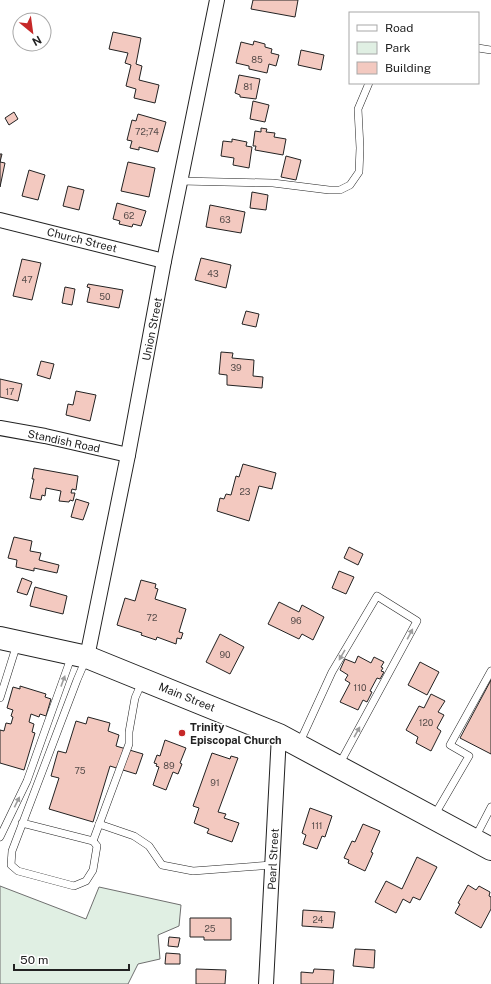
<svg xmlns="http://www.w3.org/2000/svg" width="491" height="984" viewBox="0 0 491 984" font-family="'Public Sans',sans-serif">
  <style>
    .green { fill: #e0efe3; stroke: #6f6f6f }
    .building { fill: #f3c9c0; stroke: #222 }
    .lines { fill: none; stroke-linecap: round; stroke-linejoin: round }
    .lane-casing { stroke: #222; stroke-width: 8 }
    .street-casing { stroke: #222; stroke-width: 16 }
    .primary-casing { stroke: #222; stroke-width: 24 }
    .lane { stroke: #fff; stroke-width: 7 }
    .street { stroke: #fff; stroke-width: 14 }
    .primary { stroke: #fff; stroke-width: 22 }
    .oneway { fill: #9c9c9c }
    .poi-dot { fill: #c62828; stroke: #fff; stroke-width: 1.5 }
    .labels { text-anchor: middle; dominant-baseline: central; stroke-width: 3; stroke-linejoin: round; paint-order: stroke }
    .number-label { font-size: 9px; fill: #564c4a }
    .street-label { font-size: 11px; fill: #222; stroke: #fff }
    .poi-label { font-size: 11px; font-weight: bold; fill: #222; stroke: #fff; text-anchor: start }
  </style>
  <rect width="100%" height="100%" fill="#fff"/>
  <path class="green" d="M 0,886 L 86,919 L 99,887 L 181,905 L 179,926 L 158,935 L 160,959 L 138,964 L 128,984 L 0,984 Z"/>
  <g class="building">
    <path d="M 253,0 L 298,0 L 295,17 L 251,9 Z"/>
    <path d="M 113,32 L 141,38 L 136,64 L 142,66 L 139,80 L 159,85 L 155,103 L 134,98 L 136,89 L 126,86 L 131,65 L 125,63 L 128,53 L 109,49 Z"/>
    <path d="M 254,41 L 265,44 L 265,47 L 272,49 L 271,53 L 279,55 L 276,66 L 269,64 L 267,73 L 249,69 L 249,66 L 236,63 L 241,42 L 253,45 Z"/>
    <path d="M 301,50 L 324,55 L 321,70 L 298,65 Z"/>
    <path d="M 239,75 L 260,79 L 256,99 L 240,97 L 240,95 L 235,93 Z"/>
    <path d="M 253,101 L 269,105 L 265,122 L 250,119 Z"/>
    <path d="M 14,112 L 18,119 L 9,125 L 5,118 Z"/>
    <path d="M 138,114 L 166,122 L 158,152 L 139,147 L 139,150 L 130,148 L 132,141 L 127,140 L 132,120 L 136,121 Z"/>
    <path d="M 261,128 L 267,129 L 266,132 L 275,133 L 274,137 L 286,139 L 283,155 L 255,150 L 256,146 L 253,146 L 255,131 L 261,132 Z"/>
    <path d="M 232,139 L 247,142 L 246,146 L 252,147 L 249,168 L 233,165 L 234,158 L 221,156 L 223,141 L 232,142 Z"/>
    <path d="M 0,154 L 2,154 L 0,162 L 5,163 L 0,187 Z"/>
    <path d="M 286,156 L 301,160 L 296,180 L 281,177 Z"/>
    <path d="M 128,162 L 155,168 L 149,197 L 121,191 Z"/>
    <path d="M 29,170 L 45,175 L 38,200 L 22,196 Z"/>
    <path d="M 68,186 L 84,190 L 79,210 L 63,206 Z"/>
    <path d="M 252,192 L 268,195 L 266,210 L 250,208 Z"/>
    <path d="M 117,203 L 146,211 L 141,226 L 133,224 L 132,227 L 119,224 L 120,221 L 113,219 Z"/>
    <path d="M 210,205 L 245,212 L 241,233 L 206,227 Z"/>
    <path d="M 201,258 L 231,265 L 226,288 L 195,280 Z"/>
    <path d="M 22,259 L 41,263 L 32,300 L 13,296 Z"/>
    <path d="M 88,284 L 123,290 L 119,308 L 87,302 L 90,288 L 87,287 Z"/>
    <path d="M 65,287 L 75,289 L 72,305 L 62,303 Z"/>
    <path d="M 246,311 L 259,314 L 256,327 L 242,324 Z"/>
    <path d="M 221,352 L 233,353 L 232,358 L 254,360 L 253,376 L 263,377 L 262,388 L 227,385 L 227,375 L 219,374 Z"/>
    <path d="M 41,361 L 54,364 L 50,379 L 37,375 Z"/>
    <path d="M 0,379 L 22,384 L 18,401 L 0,397 Z"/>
    <path d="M 76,391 L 96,395 L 90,421 L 66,415 L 68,404 L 73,405 Z"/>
    <path d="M 243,464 L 276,473 L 272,489 L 259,486 L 249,521 L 217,511 L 220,498 L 224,499 L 226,494 L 231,495 L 236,476 L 239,477 Z"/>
    <path d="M 34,468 L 78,476 L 76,490 L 72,489 L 71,493 L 75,493 L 73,501 L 70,500 L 69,502 L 59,501 L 61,491 L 46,488 L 45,496 L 42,495 L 41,500 L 30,498 L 34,479 L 32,479 Z"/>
    <path d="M 76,499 L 89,503 L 83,520 L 71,517 Z"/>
    <path d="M 14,537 L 32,541 L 30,551 L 41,553 L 39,560 L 59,565 L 57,573 L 34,568 L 34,571 L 16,567 L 17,560 L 8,558 Z"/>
    <path d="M 349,547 L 363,554 L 358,565 L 344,558 Z"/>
    <path d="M 339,571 L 354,577 L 346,594 L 332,588 Z"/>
    <path d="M 22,578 L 32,582 L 27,595 L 17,592 Z"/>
    <path d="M 141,580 L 156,584 L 155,588 L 158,589 L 155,599 L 186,609 L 179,632 L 183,633 L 181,639 L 177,638 L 176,644 L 157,637 L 156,640 L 141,635 L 142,633 L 117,625 L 125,598 L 135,601 Z"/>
    <path d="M 35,587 L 67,596 L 63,614 L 30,606 Z"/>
    <path d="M 279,602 L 299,612 L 302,605 L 324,617 L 313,640 L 302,634 L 299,639 L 268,624 Z"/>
    <path d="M 220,634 L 244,647 L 230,674 L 206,662 Z"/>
    <path d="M 358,656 L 371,663 L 374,657 L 384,662 L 381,667 L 383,668 L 381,671 L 384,672 L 380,679 L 377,678 L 370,691 L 372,692 L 367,702 L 363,700 L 358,710 L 340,702 L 350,683 L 345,680 L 348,675 L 340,670 L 345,659 L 355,663 Z"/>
    <path d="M 420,662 L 439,672 L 427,695 L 408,685 Z"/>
    <path d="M 491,680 L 491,754 L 460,738 Z"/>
    <path d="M 20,686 L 46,694 L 45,697 L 51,699 L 46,716 L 40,714 L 39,717 L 31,714 L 29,722 L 34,724 L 32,732 L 35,733 L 24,770 L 0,763 L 0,730 L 4,731 L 6,723 L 11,724 L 13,717 L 11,716 L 13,710 L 7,708 L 13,687 L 20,689 Z"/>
    <path d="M 431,694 L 445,701 L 438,712 L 444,715 L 437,728 L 441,731 L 431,751 L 416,743 L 418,737 L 406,730 L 419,706 L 424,708 Z"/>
    <path d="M 88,717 L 110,723 L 108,731 L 119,735 L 116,746 L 143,754 L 136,774 L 110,766 L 93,822 L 49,809 L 59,778 L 51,776 L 58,751 L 66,753 L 76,721 L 86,724 Z"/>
    <path d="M 165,740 L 186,748 L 180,763 L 182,764 L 178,774 L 173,772 L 166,790 L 153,785 L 159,767 L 156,766 L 157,764 L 154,763 L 157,755 L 160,756 Z"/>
    <path d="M 212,753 L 230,759 L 231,756 L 238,758 L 218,812 L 226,814 L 224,818 L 239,823 L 232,842 L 207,833 L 209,829 L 194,823 L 199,808 L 193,806 Z"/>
    <path d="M 310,808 L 332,816 L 325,837 L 322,836 L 317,849 L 303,844 L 306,835 L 302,833 Z"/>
    <path d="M 363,824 L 380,831 L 371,852 L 373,853 L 365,871 L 348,863 L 349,860 L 344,858 L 352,841 L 355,842 Z"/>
    <path d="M 417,857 L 437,867 L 420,900 L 413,897 L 410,903 L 403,899 L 396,913 L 375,902 L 386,881 L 402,889 Z"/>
    <path d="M 468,885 L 476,890 L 479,886 L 490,892 L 489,896 L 491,897 L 491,909 L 481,928 L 455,913 L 460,904 L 458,903 Z"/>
    <path d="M 303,910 L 335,912 L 333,928 L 302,926 Z"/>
    <path d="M 190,918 L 231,918 L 231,940 L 204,940 L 204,937 L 190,937 Z"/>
    <path d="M 169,937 L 180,938 L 178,947 L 168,946 Z"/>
    <path d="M 355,949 L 375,950 L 374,968 L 353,966 Z"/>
    <path d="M 166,953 L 180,954 L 180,964 L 165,964 Z"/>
    <path d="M 196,969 L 226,970 L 225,984 L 196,984 Z"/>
    <path d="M 314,969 L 334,970 L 333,984 L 301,984 L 301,972 L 313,973 Z"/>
  </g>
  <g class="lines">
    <g class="lane-casing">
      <g id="lane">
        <path d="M 478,48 L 491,50"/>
        <path d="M 181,181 L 273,183 L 329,190 L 340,190 L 350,185 L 359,172 L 360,148 L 358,109 L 369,83"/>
        <path d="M 0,698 L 17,644"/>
        <path d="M 299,744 L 332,672 L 377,596 L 417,621 L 339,765"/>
        <path d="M 434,816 L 469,756 L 450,745 L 491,671"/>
        <path d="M 22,823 L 93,841 L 97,846 L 93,870 L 86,881 L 74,886 L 18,871 L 11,865 L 12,851 L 77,680 L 86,659"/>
        <path d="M 99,824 L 134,836 L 149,846 L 162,865 L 193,871 L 272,865"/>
        <path d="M 0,837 L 27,781 L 72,655"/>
        <path d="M 475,838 L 491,807"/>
        <path d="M 93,841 L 129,744 L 129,732 L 135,698 L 142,682"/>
      </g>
    </g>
    <g class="street-casing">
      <g id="street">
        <path d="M 0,220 L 164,261"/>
        <path d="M 0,428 L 45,436 L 128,455"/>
        <path d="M 87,657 L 128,455 L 164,261 L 217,0"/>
        <path d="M 266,984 L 279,735"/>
      </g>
    </g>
    <g class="primary-casing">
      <path id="primary" d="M 0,638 L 87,657 L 279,735 L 491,849"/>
    </g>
    <use href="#lane" class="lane"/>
    <use href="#street" class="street"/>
    <use href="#primary" class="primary"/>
  </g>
  <defs><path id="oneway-solid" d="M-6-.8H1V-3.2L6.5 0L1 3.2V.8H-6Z"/></defs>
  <g class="oneway">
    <use href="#oneway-solid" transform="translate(410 634) rotate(-62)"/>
    <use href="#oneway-solid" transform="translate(342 655) rotate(120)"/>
    <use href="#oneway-solid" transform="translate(63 681) rotate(-70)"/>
    <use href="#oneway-solid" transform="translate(357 732) rotate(-61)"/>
    <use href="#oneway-solid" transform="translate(17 802) rotate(-64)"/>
  </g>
  <circle class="poi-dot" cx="182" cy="733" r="4"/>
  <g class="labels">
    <g class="number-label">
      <text x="257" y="59">85</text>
      <text x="248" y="86">81</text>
      <text x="147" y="131">72;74</text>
      <text x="129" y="215">62</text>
      <text x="225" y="219">63</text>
      <text x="213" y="273">43</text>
      <text x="27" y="279">47</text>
      <text x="105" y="296">50</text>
      <text x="236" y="367">39</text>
      <text x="10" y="391">17</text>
      <text x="245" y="491">23</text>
      <text x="152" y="617">72</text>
      <text x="296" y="620">96</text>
      <text x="225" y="654">90</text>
      <text x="360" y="687">110</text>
      <text x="426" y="722">120</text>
      <text x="169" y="765">89</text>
      <text x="80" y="770">75</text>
      <text x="215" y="782">91</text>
      <text x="317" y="825">111</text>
      <text x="318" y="919">24</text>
      <text x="210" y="928">25</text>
    </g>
    <g class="street-label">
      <text transform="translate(82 240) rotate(14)">Church Street</text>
      <text transform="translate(152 329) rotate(-79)">Union Street</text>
      <text transform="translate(64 441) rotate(12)">Standish Road</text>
      <text transform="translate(187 697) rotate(22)">Main Street</text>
      <text transform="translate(273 859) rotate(-87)">Pearl Street</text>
    </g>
    <g class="poi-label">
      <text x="190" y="727">Trinity<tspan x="190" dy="13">Episcopal Church</tspan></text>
    </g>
  </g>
  <rect x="349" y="12" width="130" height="72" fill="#ffffff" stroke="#a7a7a7"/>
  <rect x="357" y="25" width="20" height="6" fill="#ffffff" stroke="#a7a7a7"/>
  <text x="385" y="32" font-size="12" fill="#222222">Road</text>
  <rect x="357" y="42" width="20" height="12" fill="#e0efe3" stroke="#a7a7a7"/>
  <text x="385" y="52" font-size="12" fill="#222222">Park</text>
  <rect x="357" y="62" width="20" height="12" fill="#f3c9c0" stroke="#a7a7a7"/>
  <text x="385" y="72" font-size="12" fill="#222222">Building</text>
  <g transform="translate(32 32) rotate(151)"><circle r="19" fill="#ffffff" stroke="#a7a7a7"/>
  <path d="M0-3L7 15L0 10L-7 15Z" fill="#c62828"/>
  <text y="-6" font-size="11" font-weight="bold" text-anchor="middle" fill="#222222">N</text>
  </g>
  <path d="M14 964v6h115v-6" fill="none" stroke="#222222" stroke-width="2"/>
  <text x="20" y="964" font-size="12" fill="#222222" stroke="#ffffff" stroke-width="3" paint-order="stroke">50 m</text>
</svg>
